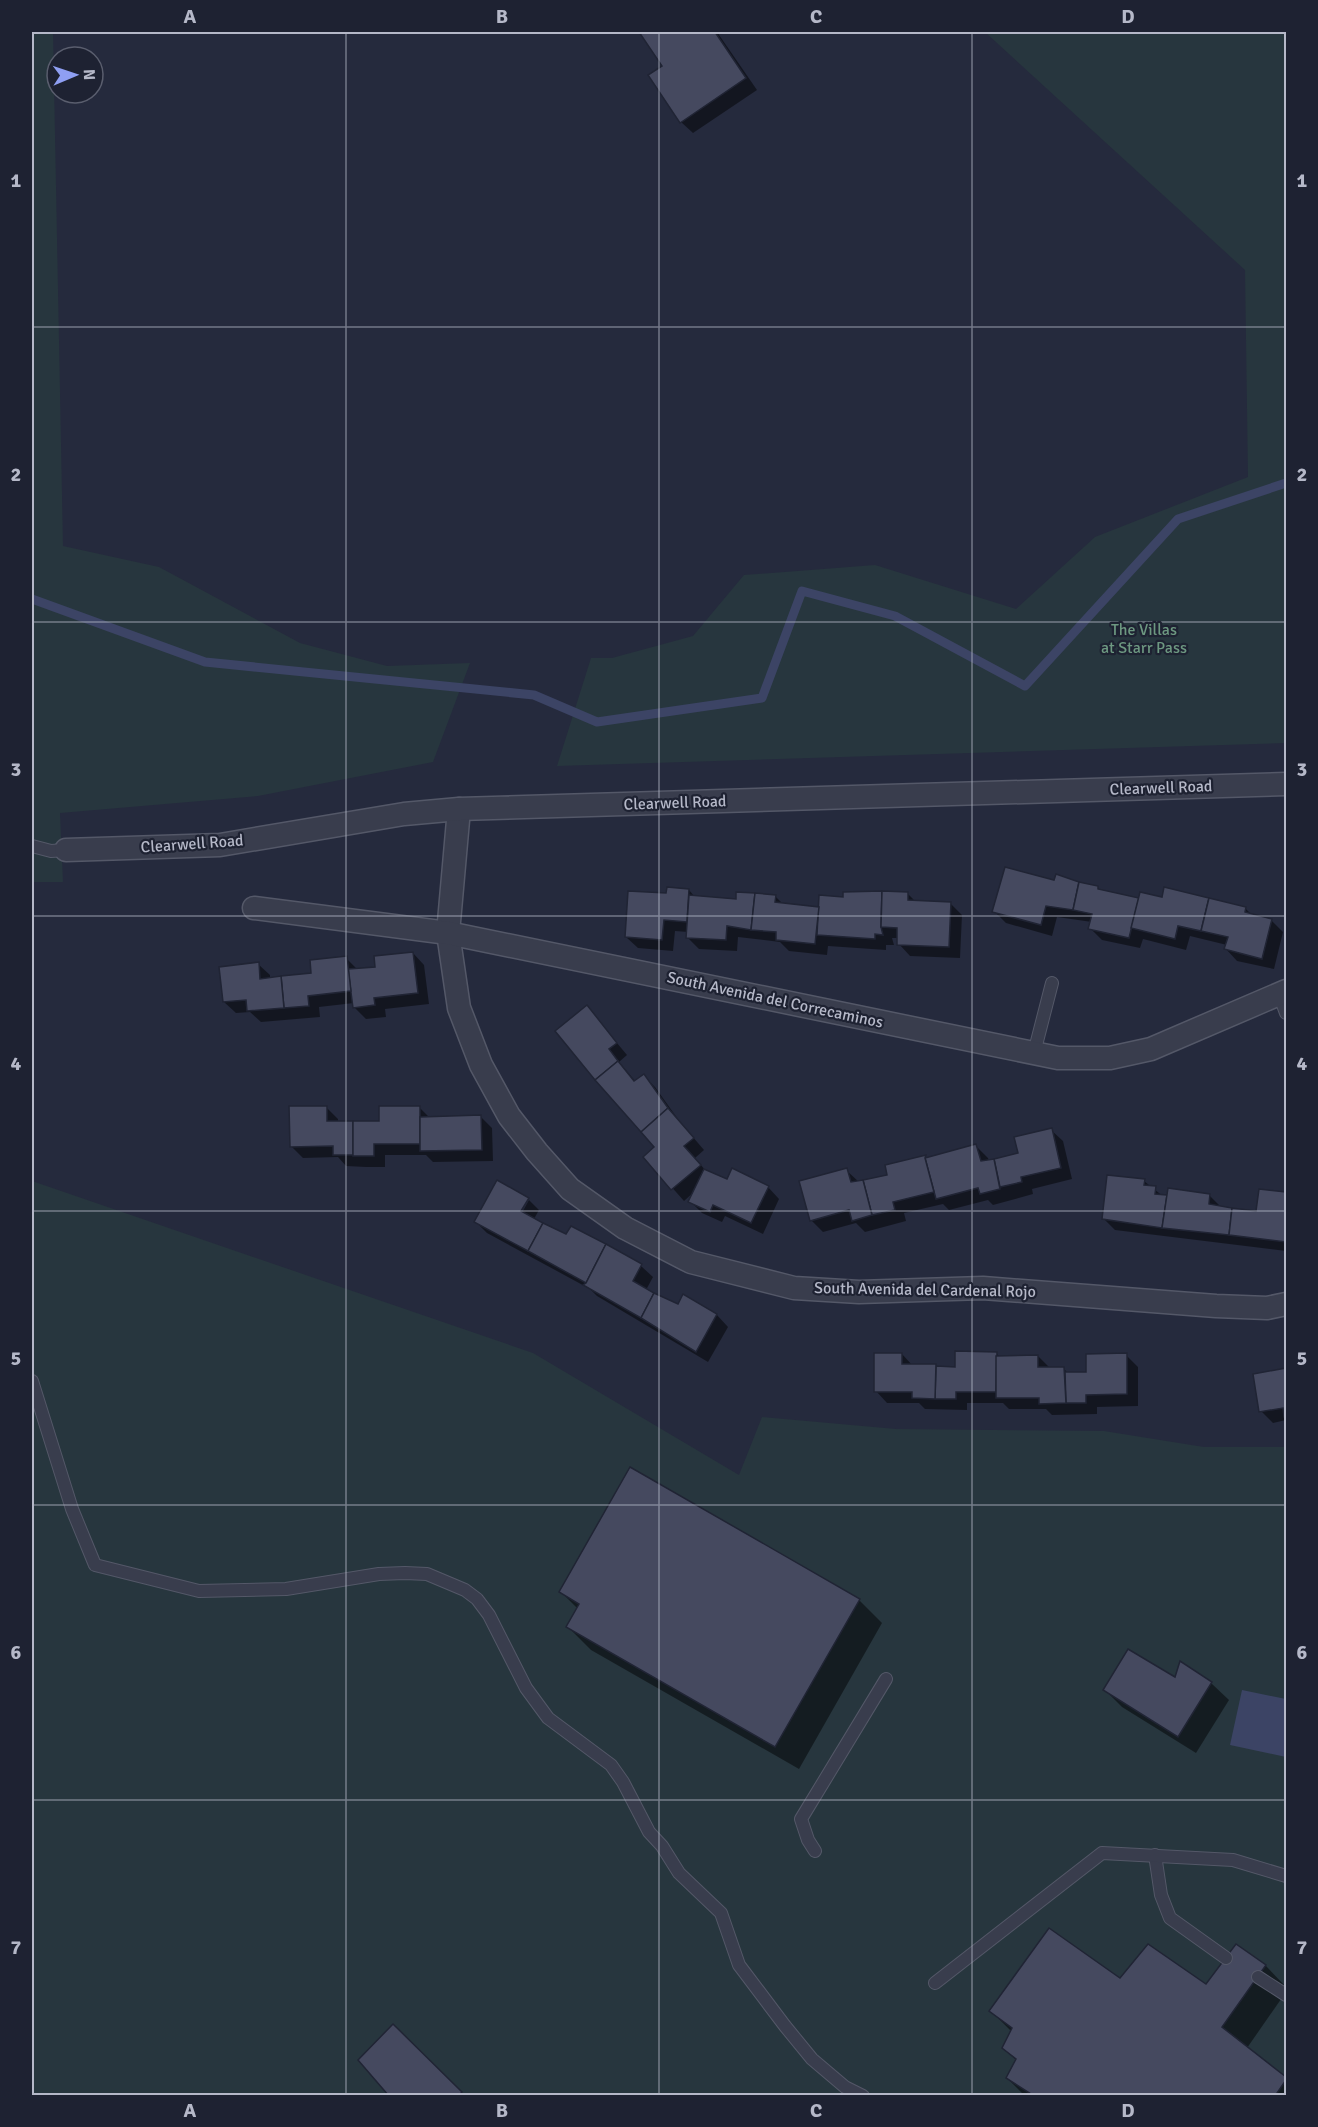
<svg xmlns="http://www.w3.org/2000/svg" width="1318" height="2127" viewBox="0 0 1318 2127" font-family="Signika,sans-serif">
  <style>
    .green { fill: #27363e }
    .water { fill: #3c4465 }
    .shadow { fill: #0007; fill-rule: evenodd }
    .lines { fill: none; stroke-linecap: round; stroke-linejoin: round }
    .stream { stroke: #3c4465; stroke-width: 9 }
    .building { fill: #45495f; stroke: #202434; stroke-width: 1.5 }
    .lane-casing { stroke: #545868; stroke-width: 14 }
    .street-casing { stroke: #545868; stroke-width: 25 }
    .lane { stroke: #393d4d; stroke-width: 12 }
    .street { stroke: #393d4d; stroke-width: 22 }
    .grid { fill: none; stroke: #b5b8c8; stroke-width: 1.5; stroke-opacity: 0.55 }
    .labels { text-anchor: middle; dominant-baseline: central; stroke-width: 4.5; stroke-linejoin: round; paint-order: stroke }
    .park-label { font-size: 16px; fill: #6d9881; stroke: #1e2232 }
    .street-label { font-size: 16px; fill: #b5b8c8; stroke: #1e2232 }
    .neatline { fill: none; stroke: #b5b8c8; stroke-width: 2 }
    .grid-label { font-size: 20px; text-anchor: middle; font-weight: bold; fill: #b5b8c8 }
  </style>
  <rect width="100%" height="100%" fill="#252a3d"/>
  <g class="green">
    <path d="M 32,32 L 53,32 L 63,546 L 159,567 L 300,643 L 387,666 L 470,663 L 433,762 L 258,796 L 60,813 L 63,882 L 32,882 Z"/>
    <path d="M 985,32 L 1286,32 L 1286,743 L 557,766 L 591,658 L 612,658 L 693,636 L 744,575 L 875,565 L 1016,609 L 1095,537 L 1248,477 L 1245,270 Z"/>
    <path d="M 32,1181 L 533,1353 L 739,1475 L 762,1417 L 896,1429 L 1104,1431 L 1204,1447 L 1286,1447 L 1286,2095 L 32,2096 Z"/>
  </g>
  <path class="water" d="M 1242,1690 L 1286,1699 L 1286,1757 L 1230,1745 Z"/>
  <g class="shadow">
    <path d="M 641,32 L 717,32 L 757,90 L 693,133 L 681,122 L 664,66 Z"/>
    <path d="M 1055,882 L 1098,888 L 1101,892 L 1140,900 L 1163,899 L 1246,909 L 1253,916 L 1271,920 L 1283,932 L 1274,969 L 1237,961 L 1226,949 L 1227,945 L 1190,936 L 1186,950 L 1143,939 L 1140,948 L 1102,940 L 1090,928 L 1092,922 L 1057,917 L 1052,936 L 1006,923 L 994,911 Z"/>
    <path d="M 689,890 L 695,897 L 737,900 L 775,896 L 784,905 L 820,908 L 845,898 L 908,894 L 916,902 L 950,903 L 962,915 L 960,958 L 910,956 L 899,944 L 899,938 L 892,938 L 894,945 L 886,945 L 886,950 L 828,946 L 827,955 L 789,951 L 780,942 L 738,937 L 737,951 L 699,949 L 688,938 L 688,932 L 675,931 L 673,951 L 638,948 L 626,937 L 668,895 Z"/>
    <path d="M 413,953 L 424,965 L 429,1004 L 385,1009 L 386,1017 L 366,1019 L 354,1007 L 354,1003 L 319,1007 L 320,1017 L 261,1022 L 250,1012 L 236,1013 L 224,1002 L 258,964 L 270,975 L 270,979 L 313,974 L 346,958 L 358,970 L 377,968 Z"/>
    <path d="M 587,1007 L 627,1055 L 619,1062 L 636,1082 L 644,1076 L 655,1087 L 680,1122 L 704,1150 L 695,1158 L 706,1171 L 727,1181 L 768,1187 L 779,1199 L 763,1234 L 725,1216 L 722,1222 L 702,1213 L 690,1201 L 695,1191 L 684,1201 L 645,1157 L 656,1147 Z"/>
    <path d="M 326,1107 L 338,1119 L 338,1122 L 381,1122 L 419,1107 L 430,1118 L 480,1116 L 492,1128 L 493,1161 L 433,1162 L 426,1155 L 385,1155 L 385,1167 L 366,1167 L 346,1166 L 338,1157 L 303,1158 L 291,1146 Z"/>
    <path d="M 1051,1130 L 1063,1141 L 1072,1179 L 1032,1189 L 1033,1194 L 993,1205 L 988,1200 L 949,1210 L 943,1204 L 904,1213 L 906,1221 L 865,1232 L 856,1223 L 823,1232 L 811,1220 L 846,1170 L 859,1182 L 889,1176 L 886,1166 L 926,1157 L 928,1159 L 976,1146 L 988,1158 L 989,1161 L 994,1161 L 1019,1154 Z"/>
    <path d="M 1144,1181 L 1164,1197 L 1209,1195 L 1221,1207 L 1258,1213 L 1260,1191 L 1286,1193 L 1286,1251 L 1115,1230 L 1104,1219 Z"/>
    <path d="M 528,1199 L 539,1210 L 534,1219 L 567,1236 L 572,1228 L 641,1266 L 653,1277 L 646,1290 L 678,1306 L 684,1296 L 717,1315 L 728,1327 L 708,1362 L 597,1296 L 590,1289 L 487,1233 L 476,1222 ZM 525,1200 L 529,1200 L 519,1218 L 516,1217 Z"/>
    <path d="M 996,1353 L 1000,1357 L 1038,1356 L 1050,1368 L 1063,1368 L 1069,1374 L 1088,1374 L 1126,1355 L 1138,1367 L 1138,1406 L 1097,1407 L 1097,1414 L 1052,1415 L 1046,1409 L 1009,1409 L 1003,1403 L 967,1403 L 967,1410 L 925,1409 L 919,1403 L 887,1403 L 876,1391 L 902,1354 L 913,1366 L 956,1369 Z"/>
    <path d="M 1286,1369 L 1286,1420 L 1273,1423 L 1261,1411 L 1254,1375 Z"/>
    <path d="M 561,1592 L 859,1600 L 882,1623 L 799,1769 L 591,1650 L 568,1627 L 578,1609 Z"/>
    <path d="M 1176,1679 L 1211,1683 L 1229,1700 L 1196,1753 L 1122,1707 L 1105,1690 Z"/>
    <path d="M 1236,1946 L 1266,1966 L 1286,1987 L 1286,1992 L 1247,2048 L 1286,2079 L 1286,2096 L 1025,2096 L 1007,2078 L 1017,2061 L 1003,2048 L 1012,2032 L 991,2011 L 1120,1980 L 1206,1986 Z"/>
  </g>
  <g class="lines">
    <path class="stream" d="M 32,599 L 205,662 L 534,695 L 597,722 L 762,698 L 802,591 L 895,616 L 1025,686 L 1178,519 L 1286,483"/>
  </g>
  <g class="building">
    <path d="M 639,32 L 715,32 L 746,78 L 680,123 L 648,75 L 662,66 Z"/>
    <path d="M 1005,867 L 1054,880 L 1056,874 L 1079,882 L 1073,910 L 1046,906 L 1041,925 L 992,912 Z"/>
    <path d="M 1079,882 L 1098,886 L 1098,889 L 1139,898 L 1129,938 L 1088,929 L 1092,914 L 1073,910 Z"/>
    <path d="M 667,887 L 689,889 L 687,922 L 664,920 L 662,940 L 625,937 L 628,891 L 666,893 Z"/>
    <path d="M 1164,887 L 1209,898 L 1201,931 L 1178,926 L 1175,939 L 1131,928 L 1140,892 L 1162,897 Z"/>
    <path d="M 882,891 L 881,927 L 883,935 L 875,934 L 875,939 L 817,935 L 819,895 L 843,897 L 843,892 Z"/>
    <path d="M 882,891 L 908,892 L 908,900 L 951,902 L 949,947 L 897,945 L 897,928 L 881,927 Z"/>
    <path d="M 736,892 L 755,893 L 751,930 L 727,926 L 726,940 L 686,938 L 689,895 L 736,899 Z"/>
    <path d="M 755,893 L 776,895 L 775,902 L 819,907 L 815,944 L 776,940 L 776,932 L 751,930 Z"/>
    <path d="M 1209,898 L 1246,907 L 1245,912 L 1272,919 L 1262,959 L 1224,949 L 1228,937 L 1201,931 Z"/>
    <path d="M 413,952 L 418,993 L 374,998 L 375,1005 L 353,1008 L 348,969 L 375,967 L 374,956 Z"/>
    <path d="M 347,956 L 351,991 L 308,996 L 309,1006 L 284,1008 L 281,976 L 311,973 L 310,960 Z"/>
    <path d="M 259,962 L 260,979 L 281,976 L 284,1008 L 247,1011 L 246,1000 L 223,1002 L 219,967 Z"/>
    <path d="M 587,1005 L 617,1043 L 609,1049 L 618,1061 L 595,1080 L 555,1031 Z"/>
    <path d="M 618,1061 L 634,1081 L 644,1074 L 668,1108 L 641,1132 L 595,1080 Z"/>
    <path d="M 289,1106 L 327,1106 L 327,1121 L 353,1121 L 353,1155 L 333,1155 L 333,1146 L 290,1147 Z"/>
    <path d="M 379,1106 L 420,1106 L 420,1144 L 374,1144 L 374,1156 L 353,1156 L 353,1121 L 379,1121 Z"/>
    <path d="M 668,1108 L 694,1138 L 684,1146 L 701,1165 L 671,1190 L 643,1157 L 654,1147 L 641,1132 Z"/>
    <path d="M 481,1115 L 482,1150 L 420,1151 L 420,1117 Z"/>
    <path d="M 1052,1128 L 1061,1168 L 1021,1177 L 1022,1182 L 1000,1187 L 994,1159 L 1018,1153 L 1014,1137 Z"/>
    <path d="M 976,1144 L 981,1161 L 994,1159 L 1000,1189 L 980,1194 L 978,1188 L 936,1199 L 925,1158 Z"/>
    <path d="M 926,1155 L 925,1158 L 934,1192 L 893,1202 L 895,1210 L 872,1215 L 863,1180 L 887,1175 L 885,1165 Z"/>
    <path d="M 732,1168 L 769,1186 L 751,1223 L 713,1205 L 710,1212 L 688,1202 L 704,1169 L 727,1179 Z"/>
    <path d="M 847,1168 L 851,1182 L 863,1180 L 872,1215 L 852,1221 L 849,1210 L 810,1221 L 799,1181 Z"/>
    <path d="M 1107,1175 L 1145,1179 L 1144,1185 L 1156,1186 L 1155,1194 L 1167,1195 L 1162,1228 L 1102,1219 Z"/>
    <path d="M 497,1180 L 529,1198 L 521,1211 L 543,1223 L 528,1251 L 474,1222 Z"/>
    <path d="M 1168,1188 L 1210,1194 L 1209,1204 L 1232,1208 L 1229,1235 L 1162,1228 Z"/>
    <path d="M 1259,1189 L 1286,1192 L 1286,1242 L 1229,1235 L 1232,1208 L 1256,1211 Z"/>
    <path d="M 543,1223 L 566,1234 L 571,1226 L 606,1244 L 586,1283 L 528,1251 Z"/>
    <path d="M 606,1244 L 642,1264 L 633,1281 L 654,1293 L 641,1318 L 583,1285 L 586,1283 Z"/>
    <path d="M 654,1293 L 678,1304 L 683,1294 L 717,1314 L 696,1352 L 641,1318 Z"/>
    <path d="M 955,1351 L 997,1352 L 996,1392 L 956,1392 L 956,1399 L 935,1399 L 936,1366 L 955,1367 Z"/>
    <path d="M 874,1353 L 902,1353 L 902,1364 L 936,1364 L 935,1399 L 912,1398 L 912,1392 L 874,1392 Z"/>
    <path d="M 1127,1353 L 1127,1394 L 1086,1395 L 1086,1403 L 1066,1403 L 1065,1372 L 1086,1372 L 1086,1354 Z"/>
    <path d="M 1038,1355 L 1038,1367 L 1064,1367 L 1066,1403 L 1039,1404 L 1039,1398 L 996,1398 L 996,1356 Z"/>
    <path d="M 1286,1368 L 1286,1417 L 1284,1417 L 1283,1408 L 1259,1412 L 1253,1374 Z"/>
    <path d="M 630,1467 L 860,1599 L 775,1747 L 566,1627 L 579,1604 L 559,1592 Z"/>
    <path d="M 1128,1649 L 1175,1677 L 1180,1661 L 1212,1682 L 1178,1737 L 1103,1690 Z"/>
    <path d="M 1049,1928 L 1120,1978 L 1148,1944 L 1206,1984 L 1236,1944 L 1266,1965 L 1222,2027 L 1286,2077 L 1286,2080 L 1275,2096 L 1034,2096 L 1006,2078 L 1016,2059 L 1002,2048 L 1012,2028 L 989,2011 Z"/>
    <path d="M 393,2024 L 462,2092 L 458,2096 L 389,2096 L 358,2060 Z"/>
  </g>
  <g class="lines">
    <g class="lane-casing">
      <g id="lane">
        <path d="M 32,846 L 51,851 L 66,850"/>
        <path d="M 1279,994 L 1286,1013"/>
        <path d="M 1034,1053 L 1052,983"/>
        <path d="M 32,1381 L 72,1509 L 95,1565 L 199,1591 L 286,1589 L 379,1574 L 405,1573 L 427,1574 L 465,1590 L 477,1599 L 489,1615 L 526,1688 L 548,1718 L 611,1765 L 623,1782 L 649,1832 L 662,1846 L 679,1873 L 721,1913 L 739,1965 L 785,2026 L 812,2059 L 845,2087 L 863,2096"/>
        <path d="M 815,1851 L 808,1840 L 801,1819 L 886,1679"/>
        <path d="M 1155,1855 L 1161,1895 L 1170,1918 L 1226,1958"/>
        <path d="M 1258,1977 L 1286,1995"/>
        <path d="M 935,1983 L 1102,1853 L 1233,1860 L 1286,1876"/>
      </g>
    </g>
    <g class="street-casing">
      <g id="street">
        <path d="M 459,809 L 448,933 L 459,1008 L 481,1065 L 509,1116 L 537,1152 L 570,1189 L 625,1228 L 691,1262 L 794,1288 L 859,1292 L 983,1288 L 1216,1306 L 1267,1308 L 1286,1304"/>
        <path d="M 66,850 L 220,845 L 404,814 L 459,809 L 1286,784"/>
        <path d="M 254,908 L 448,933 L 1058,1058 L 1110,1058 L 1151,1049 L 1286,991"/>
      </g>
    </g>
    <use href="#lane" class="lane"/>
    <use href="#street" class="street"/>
  </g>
  <path class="grid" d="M 346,32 L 346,2096M 659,32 L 659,2096M 972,32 L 972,2096M 32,327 L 1286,327M 32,622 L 1286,622M 32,916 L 1286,916M 32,1211 L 1286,1211M 32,1505 L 1286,1505M 32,1800 L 1286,1800"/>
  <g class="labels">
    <g class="park-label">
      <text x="1144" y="630">The Villas<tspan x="1144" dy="18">at Starr Pass</tspan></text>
    </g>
    <g class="street-label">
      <text transform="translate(1161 788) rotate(-2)">Clearwell Road</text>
      <text transform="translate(675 803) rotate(-2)">Clearwell Road</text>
      <text transform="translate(192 844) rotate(-4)">Clearwell Road</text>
      <text transform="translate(775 1000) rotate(12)">South Avenida del Correcaminos</text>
      <text transform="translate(925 1290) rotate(1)">South Avenida del Cardenal Rojo</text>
    </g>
  </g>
  <rect width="1318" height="2127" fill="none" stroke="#1e2232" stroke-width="66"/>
  <g transform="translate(75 75) rotate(88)"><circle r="28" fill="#1e2232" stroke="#5a5e6e" stroke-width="1.5"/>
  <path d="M0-4.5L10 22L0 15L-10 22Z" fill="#8f9ff3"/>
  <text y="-9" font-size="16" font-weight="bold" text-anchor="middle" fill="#b5b8c8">N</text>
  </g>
  <rect x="33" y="33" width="1252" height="2061" class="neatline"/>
  <g class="grid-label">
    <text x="190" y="23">A</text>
    <text x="502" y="23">B</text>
    <text x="816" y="23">C</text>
    <text x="1128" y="23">D</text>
    <text x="16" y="187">1</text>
    <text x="1302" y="187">1</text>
    <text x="16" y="481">2</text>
    <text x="1302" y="481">2</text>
    <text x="16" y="776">3</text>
    <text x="1302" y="776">3</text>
    <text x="16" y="1070">4</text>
    <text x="1302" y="1070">4</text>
    <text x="16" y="1365">5</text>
    <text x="1302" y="1365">5</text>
    <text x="16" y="1659">6</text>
    <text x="1302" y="1659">6</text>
    <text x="16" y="1954">7</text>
    <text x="1302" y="1954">7</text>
    <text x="190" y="2117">A</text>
    <text x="502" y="2117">B</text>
    <text x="816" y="2117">C</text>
    <text x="1128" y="2117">D</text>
  </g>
</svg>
